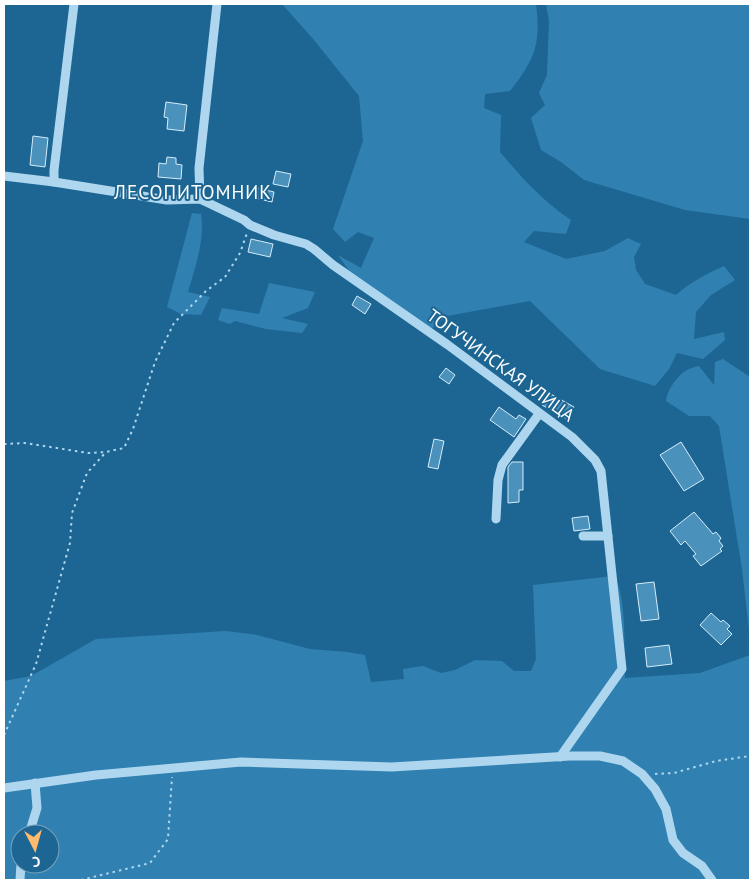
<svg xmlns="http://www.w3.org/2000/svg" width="754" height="884" viewBox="0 0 754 884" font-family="'PT Sans',sans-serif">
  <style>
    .green { fill: #3081b1; fill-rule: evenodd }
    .building { fill: #4a91bc; stroke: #d5ecfa }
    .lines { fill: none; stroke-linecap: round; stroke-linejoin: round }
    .path { stroke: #aed7ef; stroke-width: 2; stroke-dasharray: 2.5 4; stroke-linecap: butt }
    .minor { stroke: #aed7ef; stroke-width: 9 }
    .labels { text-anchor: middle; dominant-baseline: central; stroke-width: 4; stroke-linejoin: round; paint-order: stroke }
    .street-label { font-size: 18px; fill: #fff; stroke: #1d6693 }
    .neighbourhood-label { font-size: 19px; letter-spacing: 1px; fill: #fff; stroke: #1d6693 }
  </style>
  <rect width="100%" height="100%" fill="#1d6693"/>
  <g class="green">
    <path d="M 282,4 L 536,4 C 541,44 535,59 510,91 L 485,94 L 484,108 L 501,115 L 500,152 C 521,177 544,202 571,220 L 566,234 L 534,231 L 524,242 L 566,259 L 605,251 L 628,238 L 641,244 L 634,257 L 636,270 L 645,284 L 676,295 C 691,282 706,274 724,266 L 735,280 L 711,295 L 696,312 L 694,339 L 724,332 L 725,340 L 703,359 L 677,353 L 669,369 L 655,386 L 600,369 L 530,301 L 447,316 L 431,329 L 350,272 L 338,255 L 361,268 L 374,238 L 358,232 L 345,242 L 333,229 L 363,141 L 359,96 L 314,40 Z"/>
    <path d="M 546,4 L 750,4 L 750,219 L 685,210 L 584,180 L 561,162 L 541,150 L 531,118 L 545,105 L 539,93 L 547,75 L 549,21 Z"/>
    <path d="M 192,213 L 201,214 C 205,240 195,268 188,292 L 210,297 L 201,315 L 181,314 L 167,307 Z"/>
    <path d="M 269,283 L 315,292 L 308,308 L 282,318 L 308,324 L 302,333 L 266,329 L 235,321 L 230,324 L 218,320 L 222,308 L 259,314 Z"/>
    <path d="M 723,359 L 750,377 L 750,639 L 742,569 L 719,426 L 710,416 L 689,416 L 666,401 C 667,390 677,376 687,370 C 690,368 695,367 699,366 L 714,385 L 715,362 Z"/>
    <path d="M 614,576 C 627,595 624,653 625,678 L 700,673 L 750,655 L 750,880 L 4,880 L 4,681 L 31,676 L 96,639 L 226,631 L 257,635 L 310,649 L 347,652 L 365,655 L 371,682 L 404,679 L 403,669 L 423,666 L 441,673 L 455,670 L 475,660 L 502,661 L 514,671 L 531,671 L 536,659 L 533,585 ZM 20,834 L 50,834 L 50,864 L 20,864 Z"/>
  </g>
  <g class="building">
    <path d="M 166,102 L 187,105 L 184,131 L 167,129 L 168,118 L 164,117 Z"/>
    <path d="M 33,136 L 48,138 L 45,167 L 30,165 Z"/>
    <path d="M 167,157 L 176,158 L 176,164 L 182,165 L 181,179 L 158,177 L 159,163 L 166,164 Z"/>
    <path d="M 276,171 L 291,174 L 288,187 L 273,184 Z"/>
    <path d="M 258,188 L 274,192 L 272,202 L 255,198 Z"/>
    <path d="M 251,239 L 273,244 L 270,257 L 248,252 Z"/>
    <path d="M 357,296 L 371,304 L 365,314 L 352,305 Z"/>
    <path d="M 446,368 L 455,375 L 449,384 L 439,377 Z"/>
    <path d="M 549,393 L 574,407 L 567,419 L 542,405 Z"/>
    <path d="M 499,407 L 516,419 L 519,415 L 526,419 L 514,437 L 490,420 Z"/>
    <path d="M 434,439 L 444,441 L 438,469 L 428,467 Z"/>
    <path d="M 681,442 L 704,479 L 684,491 L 660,455 Z"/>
    <path d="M 512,462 L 523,462 L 523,490 L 519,490 L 519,502 L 508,503 L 508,467 Z"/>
    <path d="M 694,512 L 713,534 L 716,532 L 721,538 L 719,541 L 723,546 L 720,549 L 722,551 L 701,566 L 693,556 L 696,554 L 685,541 L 681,545 L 670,531 Z"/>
    <path d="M 588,516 L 590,529 L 574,531 L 572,518 Z"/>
    <path d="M 654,582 L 659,619 L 641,621 L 636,584 Z"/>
    <path d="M 711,613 L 721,622 L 723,620 L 730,626 L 727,629 L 732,634 L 721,645 L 700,625 Z"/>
    <path d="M 669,645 L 672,664 L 647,667 L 645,648 Z"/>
  </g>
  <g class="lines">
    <g class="path">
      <path d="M 4,444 L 25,443 L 88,453 L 106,452 L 124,448 L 133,429 L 155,362 L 174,323 L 206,291 L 225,277 L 240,253 L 247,233"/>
      <path d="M 4,735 L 36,664 L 70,543 L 72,513 L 87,473 L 106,452"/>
      <path d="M 655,774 L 674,773 L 716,761 L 750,756"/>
      <path d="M 81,880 L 150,863 L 168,839 L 172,777"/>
    </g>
    <g class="minor">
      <path d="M 4,176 L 54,182 L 167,200 L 200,199 L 244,220 L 250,225 L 274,235 L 306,244 L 314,249 L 333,265 L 448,345 L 572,437 L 595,460 L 601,471 L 622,669 L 560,757"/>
      <path d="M 54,182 L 54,170 L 74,4"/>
      <path d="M 200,199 L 199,168 L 217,4"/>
      <path d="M 496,519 L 498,480 L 502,465 L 539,414"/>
      <path d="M 583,536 L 608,536"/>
      <path d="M 4,788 L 96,775 L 241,762 L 392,767 L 570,756 L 600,756 L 623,761 L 642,774 L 655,789 L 666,809 L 673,840 L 683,853 L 702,866 L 712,880"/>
      <path d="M 29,834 L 37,808 L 35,783"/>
      <path d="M 20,880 L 21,864"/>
    </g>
  </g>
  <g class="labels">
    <g class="street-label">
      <text transform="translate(501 365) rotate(36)">ТОГУЧИНСКАЯ УЛИЦА</text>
    </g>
    <g class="neighbourhood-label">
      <text x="193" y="192">ЛЕСОПИТОМНИК</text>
    </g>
  </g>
  <rect width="754" height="884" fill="none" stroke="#ffffff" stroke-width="10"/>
  <g transform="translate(35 849) rotate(174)"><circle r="24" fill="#1d6693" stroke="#77a3be"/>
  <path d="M0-4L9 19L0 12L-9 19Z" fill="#feba6d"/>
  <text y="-8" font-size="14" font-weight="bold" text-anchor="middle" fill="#ffffff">С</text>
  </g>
</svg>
